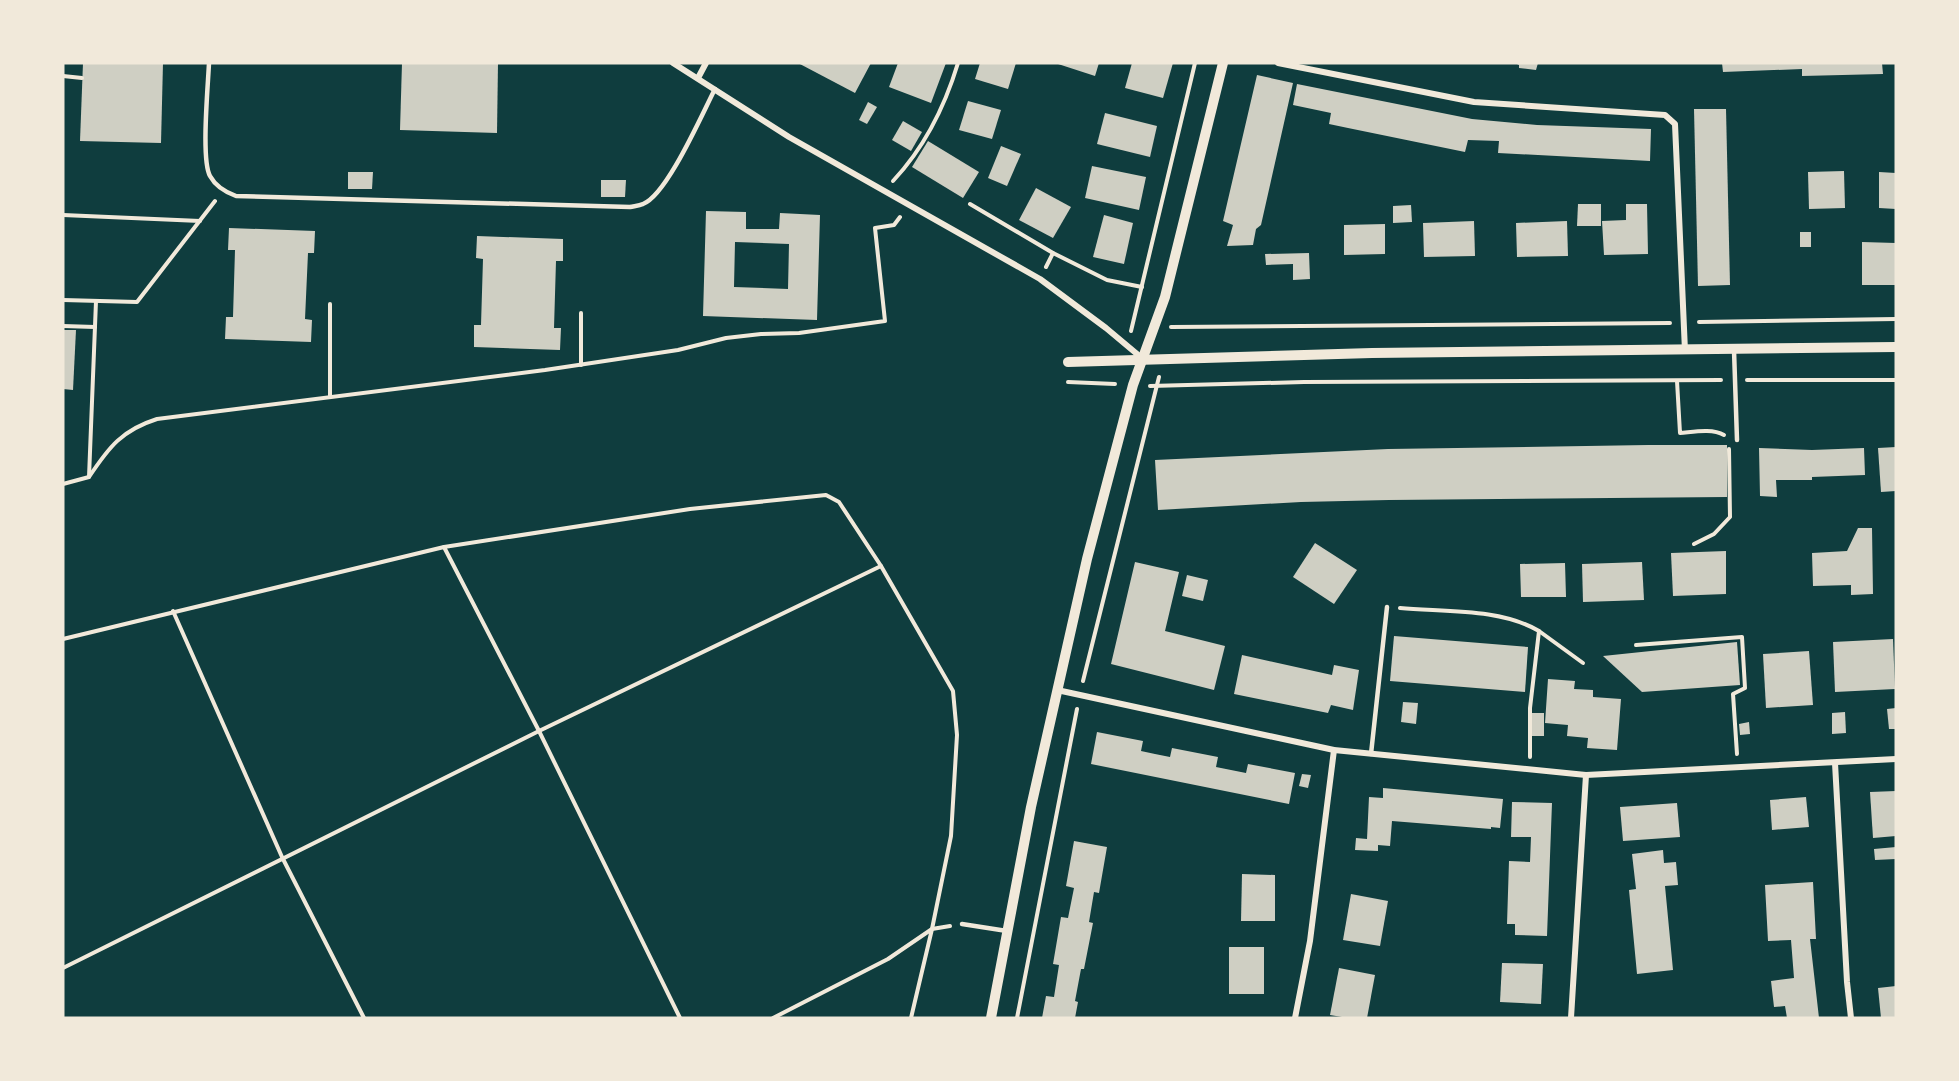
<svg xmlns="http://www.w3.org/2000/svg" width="1959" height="1081" viewBox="0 0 1959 1081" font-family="'Archivo Narrow',sans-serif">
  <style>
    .building { fill: #cfcfc3; fill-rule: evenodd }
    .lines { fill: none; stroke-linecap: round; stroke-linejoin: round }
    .path { stroke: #f1e9da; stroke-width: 4 }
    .service { stroke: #f1e9da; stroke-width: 4.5 }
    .minor { stroke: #f1e9da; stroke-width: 6 }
    .tertiary { stroke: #f1e9da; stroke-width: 10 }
  </style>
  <rect width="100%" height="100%" fill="#0f3d3e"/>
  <g class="building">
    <path d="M 83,63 L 163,63 L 161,143 L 80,141 Z"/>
    <path d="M 402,63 L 498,63 L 497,133 L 400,130 Z"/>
    <path d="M 798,63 L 871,63 L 855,93 Z"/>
    <path d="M 898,63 L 946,63 L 931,103 L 889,87 Z"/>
    <path d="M 980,63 L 1016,63 L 1008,89 L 975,79 Z"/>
    <path d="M 1055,63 L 1099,63 L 1095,76 Z"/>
    <path d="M 1132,63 L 1173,63 L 1163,98 L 1125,88 Z"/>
    <path d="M 1515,63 L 1538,63 L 1536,70 L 1519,68 L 1519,65 Z"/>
    <path d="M 1722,63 L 1882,63 L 1883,74 L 1802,76 L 1802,69 L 1723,72 Z"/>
    <path d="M 1257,75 L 1293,83 L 1261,225 L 1256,229 L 1253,245 L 1227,246 L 1233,225 L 1223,221 Z"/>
    <path d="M 1297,84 L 1472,119 L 1537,125 L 1651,129 L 1650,161 L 1498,153 L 1499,141 L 1468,140 L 1465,152 L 1348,128 L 1329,124 L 1331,113 L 1293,105 Z"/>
    <path d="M 968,101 L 1001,110 L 992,139 L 959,130 Z"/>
    <path d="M 868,102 L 877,107 L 867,124 L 859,120 Z"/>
    <path d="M 1694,109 L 1726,109 L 1730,285 L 1698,286 Z"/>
    <path d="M 1105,113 L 1157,126 L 1150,157 L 1097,144 Z"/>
    <path d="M 903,121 L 922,132 L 911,151 L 892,140 Z"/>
    <path d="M 928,141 L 979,172 L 963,198 L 912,167 Z"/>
    <path d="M 1001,146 L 1021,154 L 1007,186 L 988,178 Z"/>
    <path d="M 1092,166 L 1146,177 L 1139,210 L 1085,198 Z"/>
    <path d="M 1844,171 L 1845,208 L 1809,209 L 1808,172 Z"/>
    <path d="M 348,172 L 373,172 L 372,189 L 348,189 Z"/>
    <path d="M 1879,172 L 1896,173 L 1896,209 L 1879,208 Z"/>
    <path d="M 601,180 L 626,180 L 625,197 L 601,197 Z"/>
    <path d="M 1036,188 L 1071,207 L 1053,238 L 1019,220 Z"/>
    <path d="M 1578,204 L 1601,204 L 1601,226 L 1577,226 Z"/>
    <path d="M 1626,204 L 1647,204 L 1648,254 L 1604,255 L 1602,221 L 1626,220 Z"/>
    <path d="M 1411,205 L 1412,222 L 1393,223 L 1393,206 Z"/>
    <path d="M 706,211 L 746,212 L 746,229 L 779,229 L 780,213 L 820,215 L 817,320 L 703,316 ZM 735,242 L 789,244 L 788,289 L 734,287 Z"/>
    <path d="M 1104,215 L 1133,223 L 1124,264 L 1093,257 Z"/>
    <path d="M 1474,221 L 1475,256 L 1424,257 L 1423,223 Z"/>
    <path d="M 1567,221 L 1568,256 L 1517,257 L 1516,223 Z"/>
    <path d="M 1385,224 L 1385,254 L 1344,255 L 1344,225 Z"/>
    <path d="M 229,228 L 315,231 L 314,253 L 308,253 L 305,319 L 312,320 L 311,342 L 225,339 L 226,317 L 233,317 L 235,250 L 228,250 Z"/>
    <rect x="1800" y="232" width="11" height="15"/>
    <path d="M 477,236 L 563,239 L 563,261 L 556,261 L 554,328 L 561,328 L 560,350 L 474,347 L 474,325 L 481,325 L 483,259 L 476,258 Z"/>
    <path d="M 1862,242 L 1896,243 L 1896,285 L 1862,285 Z"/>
    <path d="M 1309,253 L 1310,279 L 1293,280 L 1293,264 L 1266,265 L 1265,254 Z"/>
    <path d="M 63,330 L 76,330 L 73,390 L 63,389 Z"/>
    <path d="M 1648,445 L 1727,445 L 1727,497 L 1389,500 L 1301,502 L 1158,510 L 1155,460 L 1388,449 Z"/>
    <path d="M 1896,447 L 1896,491 L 1881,492 L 1878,448 Z"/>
    <path d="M 1759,448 L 1812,450 L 1864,448 L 1865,475 L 1812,477 L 1812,480 L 1776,480 L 1777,497 L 1760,496 Z"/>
    <path d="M 1858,528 L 1872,528 L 1873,594 L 1851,595 L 1851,585 L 1813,586 L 1812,553 L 1847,551 Z"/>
    <path d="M 1315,543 L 1357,570 L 1334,604 L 1293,577 Z"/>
    <path d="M 1726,551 L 1726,594 L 1673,596 L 1671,553 Z"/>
    <path d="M 1135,562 L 1179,572 L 1165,631 L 1225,646 L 1214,690 L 1111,664 Z"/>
    <path d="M 1642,562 L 1644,600 L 1583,602 L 1582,564 Z"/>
    <path d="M 1565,563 L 1566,597 L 1521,597 L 1520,564 Z"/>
    <path d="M 1187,575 L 1208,580 L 1203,601 L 1182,596 Z"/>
    <path d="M 1394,636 L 1528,647 L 1525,692 L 1390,681 Z"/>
    <path d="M 1893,639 L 1895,689 L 1835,692 L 1833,642 Z"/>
    <path d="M 1737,642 L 1740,685 L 1642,692 L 1603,656 Z"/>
    <path d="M 1809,651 L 1813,705 L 1766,708 L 1763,654 Z"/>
    <path d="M 1242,655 L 1332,675 L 1334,665 L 1359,670 L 1353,710 L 1331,705 L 1328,713 L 1234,694 Z"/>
    <path d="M 1548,679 L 1575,681 L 1574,689 L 1593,690 L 1593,697 L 1621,699 L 1617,750 L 1587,748 L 1588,738 L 1567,736 L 1568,725 L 1545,723 Z"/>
    <path d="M 1403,702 L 1418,703 L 1416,724 L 1401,722 Z"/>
    <path d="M 1896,708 L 1896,729 L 1889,729 L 1887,709 Z"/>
    <path d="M 1845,712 L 1846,733 L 1832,734 L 1832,713 Z"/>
    <rect x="1531" y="713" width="13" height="23"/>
    <path d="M 1749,722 L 1750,734 L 1740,735 L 1739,724 Z"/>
    <path d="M 1097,732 L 1143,741 L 1141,751 L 1155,754 L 1170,757 L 1172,748 L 1218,757 L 1216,767 L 1246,773 L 1248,764 L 1295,773 L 1289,804 L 1091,764 Z"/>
    <path d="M 1302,774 L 1311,775 L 1308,788 L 1299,786 Z"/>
    <path d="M 1383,788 L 1503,799 L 1500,828 L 1491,827 L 1491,829 L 1392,821 L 1390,846 L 1378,845 L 1378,851 L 1355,850 L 1356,838 L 1367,839 L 1369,797 L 1383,798 Z"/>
    <path d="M 1896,791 L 1896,836 L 1873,838 L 1870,792 Z"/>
    <path d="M 1806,797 L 1809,827 L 1772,830 L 1770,800 Z"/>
    <path d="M 1512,802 L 1552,803 L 1547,936 L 1515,935 L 1515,924 L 1507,924 L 1509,861 L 1530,862 L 1531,837 L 1511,837 Z"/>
    <path d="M 1677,803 L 1680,837 L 1623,841 L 1620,807 Z"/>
    <path d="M 1074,841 L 1107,847 L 1099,893 L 1094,892 L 1089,922 L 1093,923 L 1084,969 L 1081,969 L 1075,1001 L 1078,1002 L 1075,1018 L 1042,1018 L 1046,996 L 1054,997 L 1059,965 L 1053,964 L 1061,917 L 1068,918 L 1074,888 L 1066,886 Z"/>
    <path d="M 1896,847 L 1896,859 L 1875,860 L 1874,849 Z"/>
    <path d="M 1663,850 L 1664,863 L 1676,862 L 1678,885 L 1665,886 L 1673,970 L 1637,974 L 1629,890 L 1636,889 L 1632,854 Z"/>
    <path d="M 1242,874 L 1275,875 L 1275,921 L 1241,921 Z"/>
    <path d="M 1813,882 L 1816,939 L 1810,939 L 1819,1018 L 1787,1018 L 1785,1006 L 1774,1007 L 1771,981 L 1794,978 L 1791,940 L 1768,941 L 1765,885 Z"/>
    <path d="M 1351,894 L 1388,901 L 1380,946 L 1343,940 Z"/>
    <rect x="1229" y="947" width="35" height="47"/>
    <path d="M 1502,963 L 1543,964 L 1541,1004 L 1500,1002 Z"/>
    <path d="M 1339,968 L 1375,975 L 1367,1018 L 1348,1018 L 1330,1015 Z"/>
    <path d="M 1896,986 L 1896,1018 L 1881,1018 L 1878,988 Z"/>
  </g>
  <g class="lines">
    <g class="path">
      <path d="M 63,76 L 82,78"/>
      <path d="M 893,181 C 924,148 945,106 958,63"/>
      <path d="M 970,204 L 1053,253 L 1107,280 L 1142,287"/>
      <path d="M 63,215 L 200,221"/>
      <path d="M 1046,267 L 1053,253"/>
      <path d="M 63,300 L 137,302 L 215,201"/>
      <path d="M 581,313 L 581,365"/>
      <path d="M 1699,322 L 1896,319"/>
      <path d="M 63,326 L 95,327"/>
      <path d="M 1171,327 L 1670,323"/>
      <path d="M 1131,331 L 1195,63"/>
      <path d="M 1747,380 L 1896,380"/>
      <path d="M 1677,381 L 1680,433 C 1693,432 1712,428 1724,435"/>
      <path d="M 1068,382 L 1115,384"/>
      <path d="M 1150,386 L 1304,382 L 1721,380"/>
      <path d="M 330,396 L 330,304"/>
      <path d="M 89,477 L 96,301"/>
      <path d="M 63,484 L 89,477 C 109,447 122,430 157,419 L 545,370 L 678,350 L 726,338 L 761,334 L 799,333 L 885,321 L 875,228 L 894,225 L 900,217"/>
      <path d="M 1694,544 L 1714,534 L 1730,517 L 1729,449"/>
      <path d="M 444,547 L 539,731 L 680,1018"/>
      <path d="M 1400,608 C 1444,612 1500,608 1539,631 L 1530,708 L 1530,757"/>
      <path d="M 173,611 L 282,857 L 364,1018"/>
      <path d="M 1539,631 L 1583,663"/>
      <path d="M 63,639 L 444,547 L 690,509 L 826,495 L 839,502 L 881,566 L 953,691 L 957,735 L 951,836 L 932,929 L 911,1018"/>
      <path d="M 1636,645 L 1742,637 L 1745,688 L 1733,694 L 1737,754"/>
      <path d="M 1083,681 L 1159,377"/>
      <path d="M 63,968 L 539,731 L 881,566"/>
      <path d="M 773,1018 L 888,959 L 932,929 L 950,926"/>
      <path d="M 1017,1018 L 1077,709"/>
    </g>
    <g class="service">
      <path d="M 209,63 C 208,86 201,160 210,176 C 216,187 225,192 236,196 L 630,207 C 634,206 639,206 643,204 C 667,195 702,114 715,89"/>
      <path d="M 1734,350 L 1737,440"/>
      <path d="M 1371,754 L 1387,607"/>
      <path d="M 962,924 L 1007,931"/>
    </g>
    <g class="minor">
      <path d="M 673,63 L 789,137 L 1040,279 L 1106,328 L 1143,359"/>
      <path d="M 1278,63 L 1474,102 L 1665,115 L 1675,124 L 1685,351"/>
      <path d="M 698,78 L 706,63"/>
      <path d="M 1057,690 L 1334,750 L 1586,775 L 1896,759"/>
      <path d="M 1835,763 L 1847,982 L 1851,1018"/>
      <path d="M 1295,1018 L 1310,941 L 1334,750"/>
      <path d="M 1571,1018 L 1586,775"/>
    </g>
    <g class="tertiary">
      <path d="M 1068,362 L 1372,353 L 1896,347"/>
      <path d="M 991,1018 L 1031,807 L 1087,559 L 1133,385 L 1165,297 L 1223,63"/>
    </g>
  </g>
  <rect width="1959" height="1081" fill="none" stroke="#f1e9da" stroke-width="129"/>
</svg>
